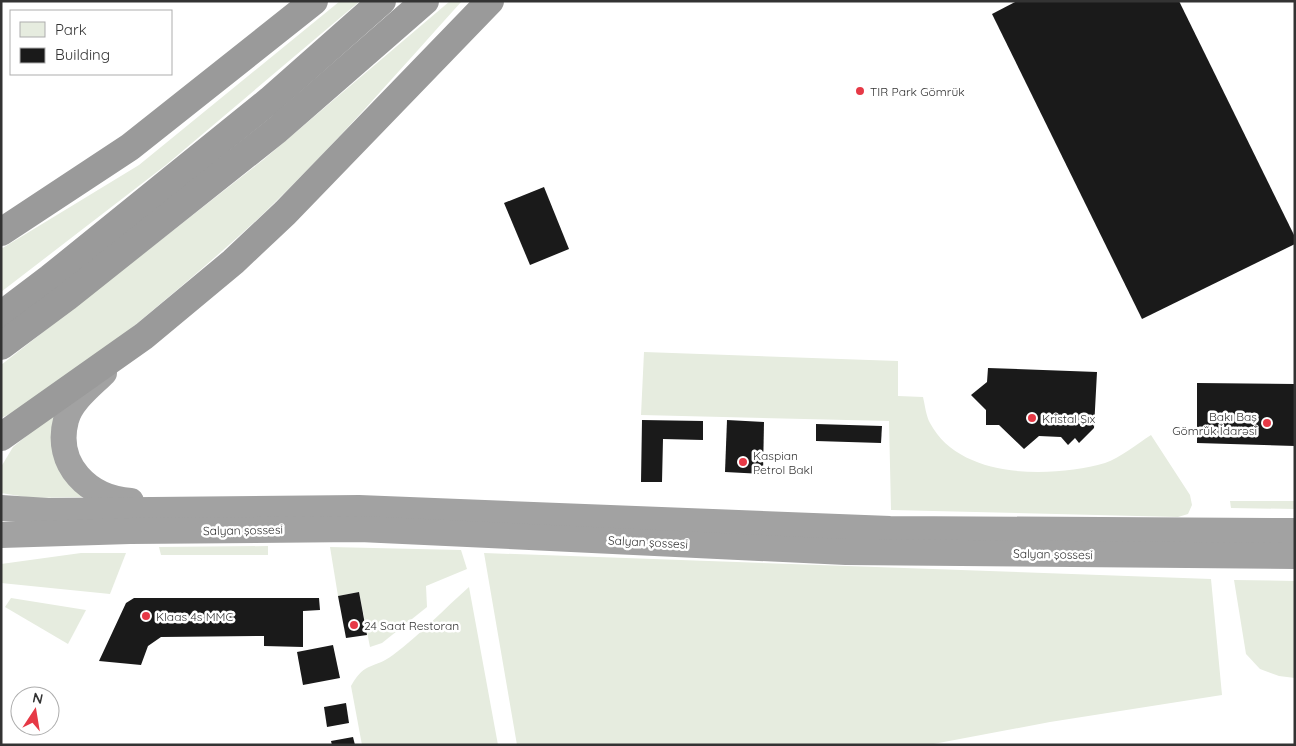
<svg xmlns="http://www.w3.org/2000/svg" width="1296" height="746" viewBox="0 0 1296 746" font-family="Quicksand,sans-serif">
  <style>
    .green { fill: #e6ecdf }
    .building { fill: #1a1a1a }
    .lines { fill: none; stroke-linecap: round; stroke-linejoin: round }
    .trunk { stroke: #a2a2a2; stroke-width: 26 }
    .motorway { stroke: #9a9a9a; stroke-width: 28 }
    .poi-dot { fill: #e63946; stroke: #fff; stroke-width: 2 }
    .labels { text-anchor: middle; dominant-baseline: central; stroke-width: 5; stroke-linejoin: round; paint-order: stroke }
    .poi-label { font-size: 12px; fill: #333; stroke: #fff; text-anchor: start }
    .street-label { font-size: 12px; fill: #333; stroke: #fff }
  </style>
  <rect width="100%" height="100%" fill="#fff"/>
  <g class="green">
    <path d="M 340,1 L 360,1 L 166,165 L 1,292 L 1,249 L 139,165 Z"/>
    <path d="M 450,1 L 462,1 C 397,73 333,147 263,214 C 223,251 182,286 140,321 C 98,356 52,396 1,418 L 1,365 L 263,160 Z"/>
    <path d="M 644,352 L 898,361 L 898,396 L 923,397 C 925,405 926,416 930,423 C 960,480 1052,478 1105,463 C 1120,458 1137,444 1151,435 L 1190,495 L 1192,505 L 1188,514 L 1178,517 L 891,510 L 889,421 L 641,415 Z"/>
    <path d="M 58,410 L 88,497 L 32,498 L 1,493 L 1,467 L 13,447 Z"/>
    <path d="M 1230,501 L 1295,501 L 1295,509 L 1231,508 Z"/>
    <path d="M 268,546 L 268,555 L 161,555 L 159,547 Z"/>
    <path d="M 330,547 L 461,550 L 467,569 L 426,586 L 427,607 L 382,643 L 370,647 L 359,592 L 338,596 Z"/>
    <path d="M 81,553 L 126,553 L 110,594 L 1,583 L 1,564 Z"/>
    <path d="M 484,553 L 1211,579 L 1222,695 L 1050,722 L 928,745 L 517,745 Z"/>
    <path d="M 1234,580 L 1295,581 L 1295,678 L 1279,676 L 1260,669 L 1246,654 Z"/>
    <path d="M 469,587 L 498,745 L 362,745 L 351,686 C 366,660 373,670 393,655 C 420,635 444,609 469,587 Z"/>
    <path d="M 11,598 L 86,610 L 68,644 L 5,607 Z"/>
  </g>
  <g class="building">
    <path d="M 1017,1 L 1179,1 L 1295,237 L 1295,244 L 1142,319 L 992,14 Z"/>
    <path d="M 544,187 L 569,249 L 530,265 L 504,203 Z"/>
    <path d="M 988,368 L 1097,372 L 1094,428 L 1079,443 L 1075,438 L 1068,445 L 1061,437 L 1039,436 L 1024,449 L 999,425 L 986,425 L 986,410 L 971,395 L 987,382 Z"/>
    <path d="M 1197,383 L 1295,384 L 1295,446 L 1197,443 Z"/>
    <path d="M 642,420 L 703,421 L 703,440 L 663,439 L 662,482 L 641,482 Z"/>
    <path d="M 727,420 L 764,422 L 763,474 L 725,472 Z"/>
    <path d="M 816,424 L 882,426 L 881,443 L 816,441 Z"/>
    <path d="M 359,592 L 367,635 L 346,638 L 338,596 Z"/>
    <path d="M 134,598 L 319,598 L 320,610 L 303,611 L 303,647 L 264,646 L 264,636 L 161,637 L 148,646 L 141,665 L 99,661 L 126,603 Z"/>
    <path d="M 333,645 L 340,678 L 303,685 L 297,652 Z"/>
    <path d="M 346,703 L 349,723 L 327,727 L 324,707 Z"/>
    <path d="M 353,737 L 355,745 L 332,745 L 331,741 Z"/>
  </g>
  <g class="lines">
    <g class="trunk">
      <path d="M 104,373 C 91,386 71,401 66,420 C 54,465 89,498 131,501"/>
      <path d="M 1,508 L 48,511 L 359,508 L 890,529 L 1295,531"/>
      <path d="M 1,535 L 130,531 L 360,529 L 846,552 L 1295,556"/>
    </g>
    <g class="motorway">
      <path d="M 1,232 L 130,147 L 314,1"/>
      <path d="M 1,315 L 50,278 L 270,100 L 382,1"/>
      <path d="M 1,346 L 67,297 L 277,130 L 425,1"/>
      <path d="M 1,437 L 144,336 L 233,262 L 285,213 L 490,1"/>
    </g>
  </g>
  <g class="poi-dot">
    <circle cx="860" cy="91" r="5"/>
    <circle cx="1032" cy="418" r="5"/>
    <circle cx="1267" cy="423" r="5"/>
    <circle cx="743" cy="462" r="5"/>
    <circle cx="146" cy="616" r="5"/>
    <circle cx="354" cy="625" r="5"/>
  </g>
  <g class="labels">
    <g class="poi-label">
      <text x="870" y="91">TIR Park Gömrük</text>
      <text x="1257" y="416" text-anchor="end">Bakı Baş<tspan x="1257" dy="14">Gömrük İdarəsi</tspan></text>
      <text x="1042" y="418">Kristal Şıx</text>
      <text x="753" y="455">Kaspian<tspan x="753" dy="14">Petrol Bakl</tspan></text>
      <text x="156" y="616">Klaas 4s MMC</text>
      <text x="364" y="625">24 Saat Restoran</text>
    </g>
    <g class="street-label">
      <text transform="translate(243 530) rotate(-1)">Salyan şossesi</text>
      <text transform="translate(648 542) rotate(3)">Salyan şossesi</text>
      <text transform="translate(1053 554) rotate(1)">Salyan şossesi</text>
    </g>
  </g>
  <rect width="1296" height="746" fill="none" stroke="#333333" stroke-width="5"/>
  <rect x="10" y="10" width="162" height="65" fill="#ffffff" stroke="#adadad"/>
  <rect x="20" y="22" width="25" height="15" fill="#e6ecdf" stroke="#adadad"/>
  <text x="55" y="35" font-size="15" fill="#333333">Park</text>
  <rect x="20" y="48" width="25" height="15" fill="#1a1a1a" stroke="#adadad"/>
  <text x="55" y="60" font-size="15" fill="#333333">Building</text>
  <g transform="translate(35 711) rotate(12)"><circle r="24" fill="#ffffff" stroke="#adadad"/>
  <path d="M0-4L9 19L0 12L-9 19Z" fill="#e63946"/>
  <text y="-8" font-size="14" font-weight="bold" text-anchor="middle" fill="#333333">N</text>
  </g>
</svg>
